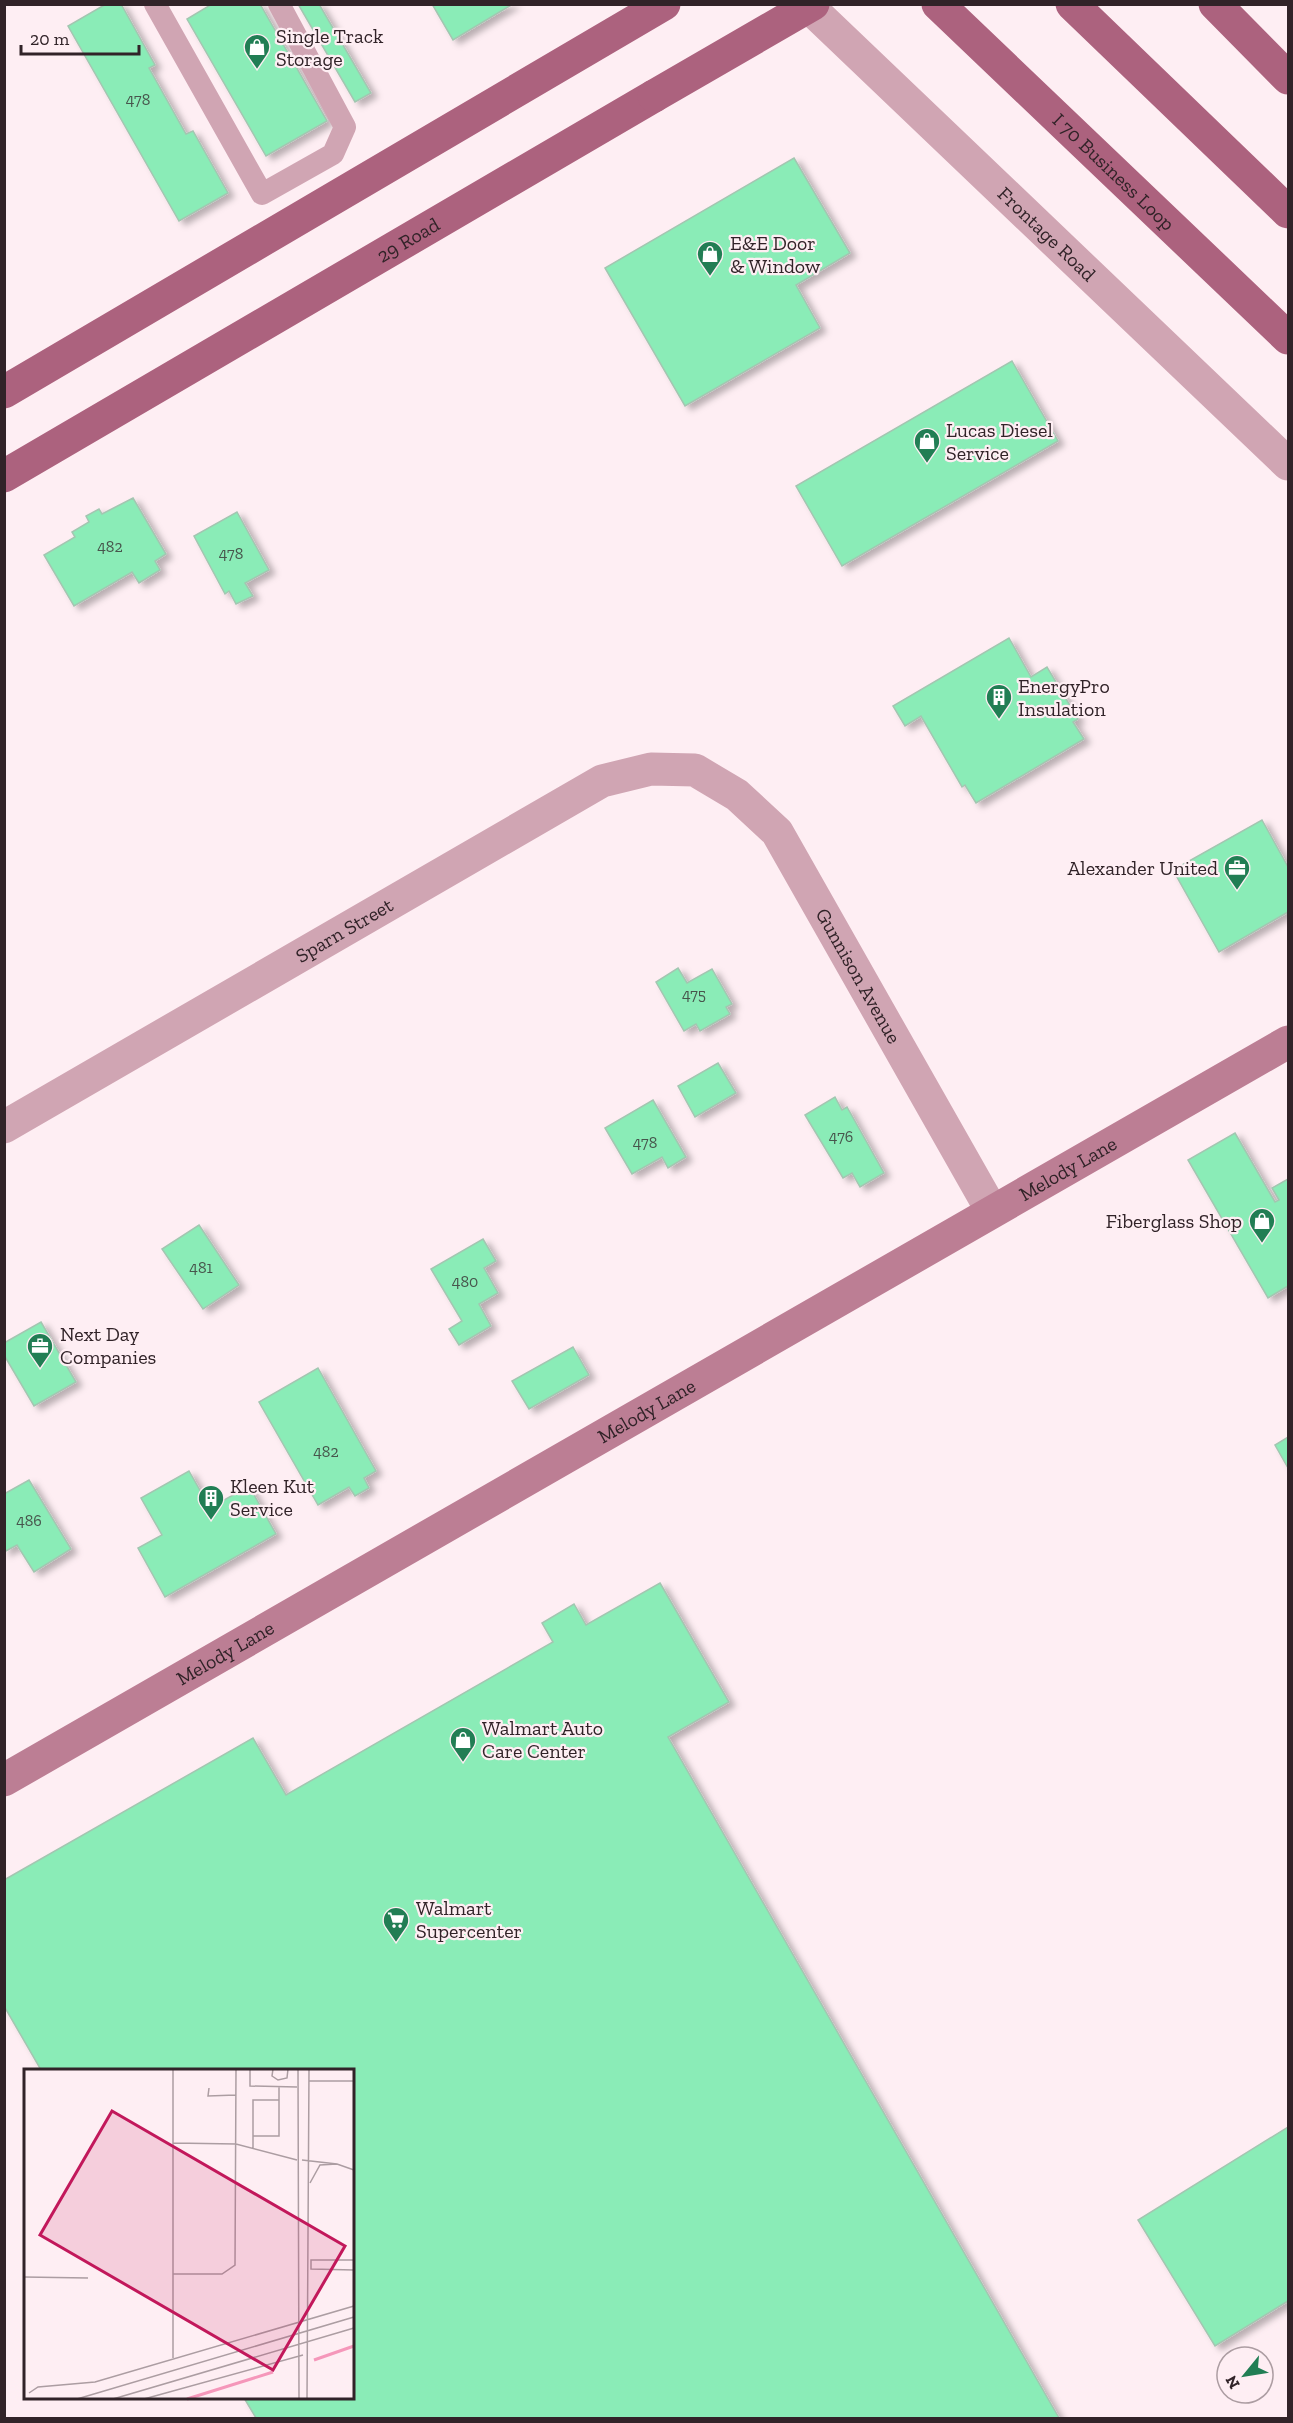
<svg xmlns="http://www.w3.org/2000/svg" width="1293" height="2423" viewBox="0 0 1293 2423" font-family="'Zilla Slab',serif">
  <style>
    .building { fill: #8aecb7; stroke: #a3c6b1; stroke-width: 1.5; filter: url(#shadow) }
    .lines { fill: none; stroke-linecap: round; stroke-linejoin: round }
    .lane { stroke: #d0a5b3; stroke-width: 22 }
    .street { stroke: #d0a5b3; stroke-width: 33 }
    .secondary { stroke: #bc7e94; stroke-width: 33 }
    .primary { stroke: #ac627e; stroke-width: 33 }
    .primary-bridge { stroke: #ac627e; stroke-width: 33 }
    .labels { text-anchor: middle; dominant-baseline: central; stroke-width: 4.5; stroke-linejoin: round; paint-order: stroke }
    .number-label { font-size: 16px; fill: #47554c }
    .poi-label { font-size: 20px; fill: #312328; stroke: #feeef3; text-anchor: start }
    .street-label { font-size: 20px; fill: #312328; stroke: #feeef3 }
    .inset-river { fill: none; stroke: #f597ba; stroke-width: 3 }
    .inset-road { fill: none; stroke: #ac9da2; stroke-width: 1.5 }
    .view { fill: #c2185b; fill-opacity: 0.15; stroke: #c2185b; stroke-width: 3 }
    .inset-edge { fill: none; stroke: #312328; stroke-width: 3 }
  </style>
  <defs>
    <filter id="shadow"><feDropShadow dx="6" dy="4" stdDeviation="3" flood-color="#0004"/></filter>
  </defs>
  <rect width="100%" height="100%" fill="#feeef3"/>
  <g class="building">
    <path d="M 106,4 L 121,4 L 155,65 L 149,68 L 186,134 L 193,131 L 228,193 L 179,221 L 68,26 Z"/>
    <path d="M 212,4 L 260,4 L 327,121 L 266,156 L 187,19 Z"/>
    <path d="M 298,4 L 319,4 L 371,93 L 355,102 Z"/>
    <path d="M 432,4 L 513,4 L 453,40 Z"/>
    <path d="M 794,158 L 850,253 L 796,285 L 820,328 L 685,406 L 605,268 Z"/>
    <path d="M 1012,361 L 1058,441 L 842,566 L 796,486 Z"/>
    <path d="M 133,498 L 166,554 L 155,561 L 160,570 L 139,583 L 132,572 L 74,606 L 44,555 L 75,537 L 72,532 L 89,522 L 86,516 L 99,509 L 102,514 Z"/>
    <path d="M 237,512 L 269,570 L 245,583 L 253,596 L 236,604 L 229,591 L 225,594 L 194,536 Z"/>
    <path d="M 1009,638 L 1031,677 L 1047,667 L 1078,719 L 1073,722 L 1084,739 L 976,803 L 965,785 L 962,787 L 921,716 L 905,726 L 893,706 Z"/>
    <path d="M 1262,820 L 1288,867 L 1288,912 L 1219,952 L 1173,870 Z"/>
    <path d="M 678,968 L 687,983 L 712,969 L 732,1004 L 726,1007 L 730,1014 L 700,1031 L 696,1024 L 684,1031 L 656,982 Z"/>
    <path d="M 718,1063 L 736,1093 L 695,1117 L 678,1086 Z"/>
    <path d="M 835,1097 L 842,1110 L 847,1107 L 884,1173 L 860,1187 L 852,1173 L 843,1178 L 805,1115 Z"/>
    <path d="M 653,1100 L 686,1157 L 668,1168 L 662,1157 L 632,1174 L 605,1128 Z"/>
    <path d="M 1235,1133 L 1275,1202 L 1279,1200 L 1272,1188 L 1288,1179 L 1288,1286 L 1268,1298 L 1188,1160 Z"/>
    <path d="M 199,1225 L 239,1285 L 203,1309 L 162,1249 Z"/>
    <path d="M 483,1239 L 496,1261 L 484,1268 L 498,1293 L 479,1304 L 491,1326 L 459,1345 L 449,1329 L 462,1321 L 431,1269 Z"/>
    <path d="M 41,1322 L 76,1382 L 34,1406 L 4,1355 L 4,1343 Z"/>
    <path d="M 573,1347 L 589,1375 L 529,1409 L 512,1381 Z"/>
    <path d="M 318,1368 L 376,1471 L 364,1478 L 369,1488 L 355,1496 L 349,1487 L 318,1505 L 259,1402 Z"/>
    <path d="M 1288,1437 L 1288,1468 L 1275,1445 Z"/>
    <path d="M 189,1471 L 210,1508 L 249,1486 L 276,1534 L 165,1597 L 138,1548 L 162,1535 L 141,1498 Z"/>
    <path d="M 29,1480 L 71,1549 L 34,1572 L 17,1545 L 4,1552 L 4,1494 Z"/>
    <path d="M 660,1583 L 729,1702 L 668,1737 L 1059,2418 L 256,2418 L 244,2398 L 352,2398 L 352,2070 L 41,2070 L 4,2006 L 4,1880 L 253,1738 L 286,1795 L 553,1642 L 542,1623 L 574,1604 L 586,1625 Z"/>
    <path d="M 1288,2127 L 1288,2301 L 1215,2346 L 1138,2220 Z"/>
  </g>
  <g class="lines">
    <path class="lane" d="M 155,4 L 262,194 L 333,154 L 345,127 L 279,4"/>
    <g class="street">
      <path id="s1" d="M 806,4 L 1288,464"/>
      <path id="s2" d="M 4,1127 L 602,781 L 651,769 L 695,770 L 737,795 L 777,832 L 992,1211"/>
    </g>
    <path class="secondary" id="s3" d="M 4,1780 L 1288,1042"/>
    <g class="primary">
      <path id="s4" d="M 938,4 L 1288,338"/>
      <path d="M 1072,4 L 1288,212"/>
      <path d="M 1215,4 L 1288,78"/>
      <path d="M 4,392 L 664,4"/>
      <path id="s5" d="M 4,476 L 654,96"/>
    </g>
    <path class="primary-bridge" d="M 654,96 L 813,4"/>
  </g>
  <defs>
    <g id="shop-pin" transform="scale(1.35)"><path d="M0 17L-7.5 6A9.5 9.5 0 1 1 7.5 6Z" fill="#217e54" stroke="#feeef3"/><path d="M-5-2.5h2.3a2.7 3.5 0 0 1 5.4 0H5L5.5 6h-11ZM-1.5-2.5h3a1.5 2.3 0 0 0-3 0Z" fill="#fff"/></g>
    <g id="building-pin" transform="scale(1.35)"><path d="M0 17L-7.5 6A9.5 9.5 0 1 1 7.5 6Z" fill="#217e54" stroke="#feeef3"/><path d="M-4-6H4V6H1V3H-1V6H-4ZM-2.5-4.3h1.7v1.8h-1.7ZM.8-4.3h1.7v1.8H.8ZM-2.5-1h1.7V.8h-1.7ZM.8-1h1.7V.8H.8Z" fill="#fff"/></g>
    <g id="office-pin" transform="scale(1.35)"><path d="M0 17L-7.5 6A9.5 9.5 0 1 1 7.5 6Z" fill="#217e54" stroke="#feeef3"/><path d="M-6-3h4V-5.5h4V-3h4V5H-6ZM-1-4.5V-3h2v-1.5ZM-6 0V1H6V0Z" fill="#fff"/></g>
    <g id="supermarket-pin" transform="scale(1.35)"><path d="M0 17L-7.5 6A9.5 9.5 0 1 1 7.5 6Z" fill="#217e54" stroke="#feeef3"/><path d="M-6-5.5h2.5l.6 2H6L4.5 2H-2.5L-4.4-4H-6ZM-1.5 3.2a1.3 1.3 0 1 0 .1 0ZM3 3.2a1.3 1.3 0 1 0 .1 0Z" fill="#fff"/></g>
  </defs>
  <g fill-rule="evenodd">
    <use href="#shop-pin" x="257" y="47"/>
    <use href="#shop-pin" x="710" y="254"/>
    <use href="#shop-pin" x="927" y="441"/>
    <use href="#building-pin" x="999" y="697"/>
    <use href="#office-pin" x="1237" y="868"/>
    <use href="#shop-pin" x="1262" y="1221"/>
    <use href="#office-pin" x="40" y="1346"/>
    <use href="#building-pin" x="211" y="1498"/>
    <use href="#shop-pin" x="463" y="1740"/>
    <use href="#supermarket-pin" x="396" y="1920"/>
  </g>
  <g class="labels">
    <g class="number-label">
      <text x="138" y="99">478</text>
      <text x="110" y="546">482</text>
      <text x="231" y="553">478</text>
      <text x="694" y="994">475</text>
      <text x="841" y="1136">476</text>
      <text x="645" y="1142">478</text>
      <text x="201" y="1267">481</text>
      <text x="465" y="1281">480</text>
      <text x="326" y="1451">482</text>
      <text x="29" y="1520">486</text>
    </g>
    <g class="poi-label">
      <text x="276" y="36">Single Track<tspan x="276" dy="23">Storage</tspan></text>
      <text x="730" y="243">E&amp;E Door<tspan x="730" dy="23">&amp; Window</tspan></text>
      <text x="946" y="430">Lucas Diesel<tspan x="946" dy="23">Service</tspan></text>
      <text x="1018" y="686">EnergyPro<tspan x="1018" dy="23">Insulation</tspan></text>
      <text x="1218" y="868" text-anchor="end">Alexander United</text>
      <text x="1242" y="1221" text-anchor="end">Fiberglass Shop</text>
      <text x="60" y="1334">Next Day<tspan x="60" dy="23">Companies</tspan></text>
      <text x="230" y="1486">Kleen Kut<tspan x="230" dy="23">Service</tspan></text>
      <text x="482" y="1728">Walmart Auto<tspan x="482" dy="23">Care Center</tspan></text>
      <text x="416" y="1908">Walmart<tspan x="416" dy="23">Supercenter</tspan></text>
    </g>
    <g class="street-label">
      <text stroke="none"><textPath href="#s4" startOffset="243">I 70 Business Loop</textPath></text>
      <text stroke="none"><textPath href="#s1" startOffset="333">Frontage Road</textPath></text>
      <text stroke="none"><textPath href="#s5" startOffset="468">29 Road</textPath></text>
      <text stroke="none"><textPath href="#s2" startOffset="393">Sparn Street</textPath></text>
      <text stroke="none"><textPath href="#s2" startOffset="1054">Gunnison Avenue</textPath></text>
      <text stroke="none"><textPath href="#s3" startOffset="1227">Melody Lane</textPath></text>
      <text stroke="none"><textPath href="#s3" startOffset="741">Melody Lane</textPath></text>
      <text stroke="none"><textPath href="#s3" startOffset="255">Melody Lane</textPath></text>
    </g>
  </g>
  <g transform="translate(24 2069)">
    <rect width="330" height="330" fill="#feeef3"/>
    <path class="inset-river" d="M 290,291 L 330,277M 163,330 L 249,303"/>
    <path class="inset-road" d="M 149,0 L 149,289M 226,0 L 226,17 L 273,18M 249,0 L 248,7 L 254,11 L 263,9 L 264,0M 274,0 L 275,330M 285,12 L 330,12 L 330,0M 185,19 L 184,27 L 212,26M 229,67 L 255,67 L 255,18M 149,74 L 212,75 L 273,91M 229,80 L 229,31 L 255,31M 278,91 L 313,95 L 330,101M 286,114 L 296,96 L 313,95M 330,191 L 287,191 L 287,200 L 330,201M 149,205 L 198,205 L 211,196 L 212,0M 0,208 L 64,209M 5,324 L 14,318 L 71,313 L 330,237M 53,330 L 330,248M 89,330 L 330,259M 120,330 L 279,286M 283,330 L 285,0"/>
    <path class="view" d="M 88,42 L 321,177 L 249,301 L 16,166 Z"/>
    <rect width="330" height="330" class="inset-edge"/>
  </g>
  <rect width="1293" height="2423" fill="none" stroke="#312328" stroke-width="12"/>
  <g transform="translate(1245 2375) rotate(240)"><circle r="28" fill="#feeef3" stroke="#ac9da2" stroke-width="1.5"/>
  <path d="M0-4.5L10 22L0 15L-10 22Z" fill="#217e54"/>
  <text y="-9" font-size="16" font-weight="bold" text-anchor="middle" fill="#312328">N</text>
  </g>
  <path d="M21 45v9h118v-9" fill="none" stroke="#312328" stroke-width="3"/>
  <text x="30" y="45" font-size="18" fill="#312328" stroke="#feeef3" stroke-width="4.5" paint-order="stroke">20 m</text>
</svg>
